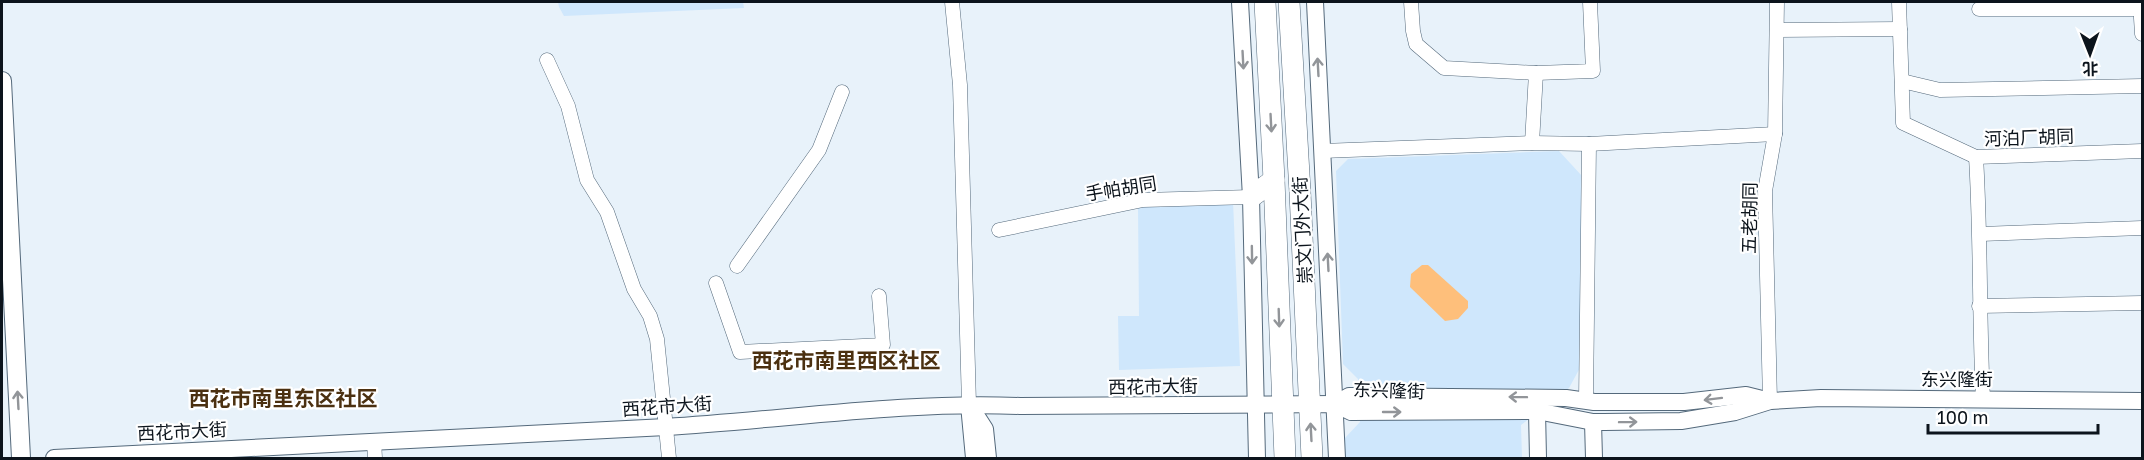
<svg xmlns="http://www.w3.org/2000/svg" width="2144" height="460" viewBox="0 0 2144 460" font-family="'Golos Text','Noto Sans SC',sans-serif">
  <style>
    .built { fill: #cfe7fc }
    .green { fill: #febf7b }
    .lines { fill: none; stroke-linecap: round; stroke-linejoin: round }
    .minor-casing { stroke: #54697b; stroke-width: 15 }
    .tertiary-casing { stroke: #54697b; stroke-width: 18 }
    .secondary-casing { stroke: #54697b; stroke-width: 20 }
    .primary-casing { stroke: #54697b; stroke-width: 22 }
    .minor { stroke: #fff; stroke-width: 14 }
    .tertiary { stroke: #fff; stroke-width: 16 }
    .secondary { stroke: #fff; stroke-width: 18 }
    .primary { stroke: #fff; stroke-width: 21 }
    .oneway { stroke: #929599 }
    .labels { text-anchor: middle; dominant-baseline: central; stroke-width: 4.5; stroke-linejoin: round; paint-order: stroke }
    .street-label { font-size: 18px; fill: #0c141c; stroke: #fff }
    .quarter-label { font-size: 21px; font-weight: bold; fill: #4b3010; stroke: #fff }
  </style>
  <rect width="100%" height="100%" fill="#e8f2fa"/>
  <g class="built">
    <path d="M 558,2 L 743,2 L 744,8 L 564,16 L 559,7 Z"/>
    <path d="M 1559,151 L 1582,176 L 1581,366 L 1569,388 L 1521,425 L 1522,458 L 1345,458 L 1344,439 L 1360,422 L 1358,379 L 1343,364 L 1336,171 L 1348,159 Z"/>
    <path d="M 1233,201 L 1240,366 L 1119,370 L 1118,316 L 1139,316 L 1138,207 Z"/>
  </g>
  <path class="green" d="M 1422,265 L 1428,265 L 1468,301 L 1468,308 L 1458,319 L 1445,321 L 1410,287 L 1411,274 Z"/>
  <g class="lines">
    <g class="minor-casing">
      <g id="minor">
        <path d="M 952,2 L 960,85 L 969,404"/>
        <path d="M 1411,2 L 1413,31 L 1416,44 L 1444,68 L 1536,73 L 1593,71 L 1590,2"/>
        <path d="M 1899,2 L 1903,123 L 1976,157 L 2142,151"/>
        <path d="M 2140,2 L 2142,34"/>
        <path d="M 1979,9 L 2141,9"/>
        <path d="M 1777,30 L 1900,29"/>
        <path d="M 547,60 L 568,106 L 587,180 L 607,212 L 634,289 L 650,316 L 657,339 L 669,458"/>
        <path d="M 1902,81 L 1940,90 L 2142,86"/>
        <path d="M 1532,143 L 1536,73"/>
        <path d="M 1322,151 L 1532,143 L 1589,144 L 1775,134"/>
        <path d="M 1976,157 C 1981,238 1979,318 1983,399"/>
        <path d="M 999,230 L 1143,200 L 1251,197"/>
        <path d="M 1981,234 L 2142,228"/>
        <path d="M 737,266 L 819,150 L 842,92"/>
        <path d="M 716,283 L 740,352 L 883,345 L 879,296"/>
        <path d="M 1979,306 L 2142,303"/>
        <path d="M 1586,401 L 1589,144"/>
        <path d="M 1770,401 L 1765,191 L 1775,134 L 1777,2"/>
        <path d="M 374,441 L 375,458"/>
      </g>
    </g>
    <g class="tertiary-casing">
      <g id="tertiary">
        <path d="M 1240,2 L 1251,197 L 1257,458"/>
        <path d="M 1315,2 L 1337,458"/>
        <path d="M 969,404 L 985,429 L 988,458"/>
        <path d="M 1335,404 L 1349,396 L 1566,398 L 1594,402 L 1684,402 L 1746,395 L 1770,401"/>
        <path d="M 969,405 L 974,458"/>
        <path d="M 1537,411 L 1538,458"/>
        <path d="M 1593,422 L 1594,458"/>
        <path d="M 54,458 C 258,446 462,439 666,427 C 783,420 903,401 1020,406 L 1335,404 L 1351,412 L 1537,411 L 1593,422 L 1604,422 L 1681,421 L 1735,412 L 1770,401 L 1821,398 L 2142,401"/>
      </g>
    </g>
    <g class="secondary-casing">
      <path id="secondary" d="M 2,81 L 21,458"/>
    </g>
    <g class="primary-casing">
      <g id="primary">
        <path d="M 1265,2 L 1274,180 L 1285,458"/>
        <path d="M 1289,2 L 1300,192 L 1312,458"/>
        <path d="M 1251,197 L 1274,180"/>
      </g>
    </g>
    <use href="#minor" class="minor"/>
    <use href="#tertiary" class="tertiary"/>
    <use href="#secondary" class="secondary"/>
    <use href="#primary" class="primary"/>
  </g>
  <defs><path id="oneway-shaft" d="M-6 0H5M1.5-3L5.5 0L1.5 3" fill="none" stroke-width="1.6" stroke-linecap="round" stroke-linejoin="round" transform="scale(1.5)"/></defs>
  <g class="oneway">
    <use href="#oneway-shaft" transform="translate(1243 60) rotate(87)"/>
    <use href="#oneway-shaft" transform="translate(1318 67) rotate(-93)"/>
    <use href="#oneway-shaft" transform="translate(1271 123) rotate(87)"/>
    <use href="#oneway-shaft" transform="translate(1252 255) rotate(89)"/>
    <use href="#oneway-shaft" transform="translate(1328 262) rotate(-93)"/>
    <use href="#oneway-shaft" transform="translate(1279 318) rotate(88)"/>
    <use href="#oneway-shaft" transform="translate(1518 397) rotate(-179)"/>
    <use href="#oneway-shaft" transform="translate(1713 399) rotate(173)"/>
    <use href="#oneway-shaft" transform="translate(18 400) rotate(-93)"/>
    <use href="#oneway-shaft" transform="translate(1392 412)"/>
    <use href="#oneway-shaft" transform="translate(1628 422) rotate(-1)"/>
    <use href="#oneway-shaft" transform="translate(1311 432) rotate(-93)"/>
  </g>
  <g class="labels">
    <g class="street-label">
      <text transform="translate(2029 137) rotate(-2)">河泊厂胡同</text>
      <text transform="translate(1121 188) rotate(-9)">手帕胡同</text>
      <text transform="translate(1749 218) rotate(-89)">五老胡同</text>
      <text transform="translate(1302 230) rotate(-93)">崇文门外大街</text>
      <text x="1957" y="379">东兴隆街</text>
      <text transform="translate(1153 386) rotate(-1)">西花市大街</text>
      <text transform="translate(1389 390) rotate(2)">东兴隆街</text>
      <text transform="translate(667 406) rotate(-4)">西花市大街</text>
      <text transform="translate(182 431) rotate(-3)">西花市大街</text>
    </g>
    <g class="quarter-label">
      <text x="846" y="360">西花市南里西区社区</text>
      <text x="283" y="398">西花市南里东区社区</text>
    </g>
  </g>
  <rect width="2144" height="460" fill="none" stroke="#0c141c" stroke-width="6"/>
  <g transform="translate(2090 54) rotate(179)" stroke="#ffffff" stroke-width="4.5" paint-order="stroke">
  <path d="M0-4.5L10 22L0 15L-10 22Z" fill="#0c141c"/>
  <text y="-9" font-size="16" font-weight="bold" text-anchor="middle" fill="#0c141c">北</text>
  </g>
  <path d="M1928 424v9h170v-9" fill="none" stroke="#0c141c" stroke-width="3"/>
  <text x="1937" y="424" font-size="18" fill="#0c141c" stroke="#ffffff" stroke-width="4.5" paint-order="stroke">100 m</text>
</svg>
